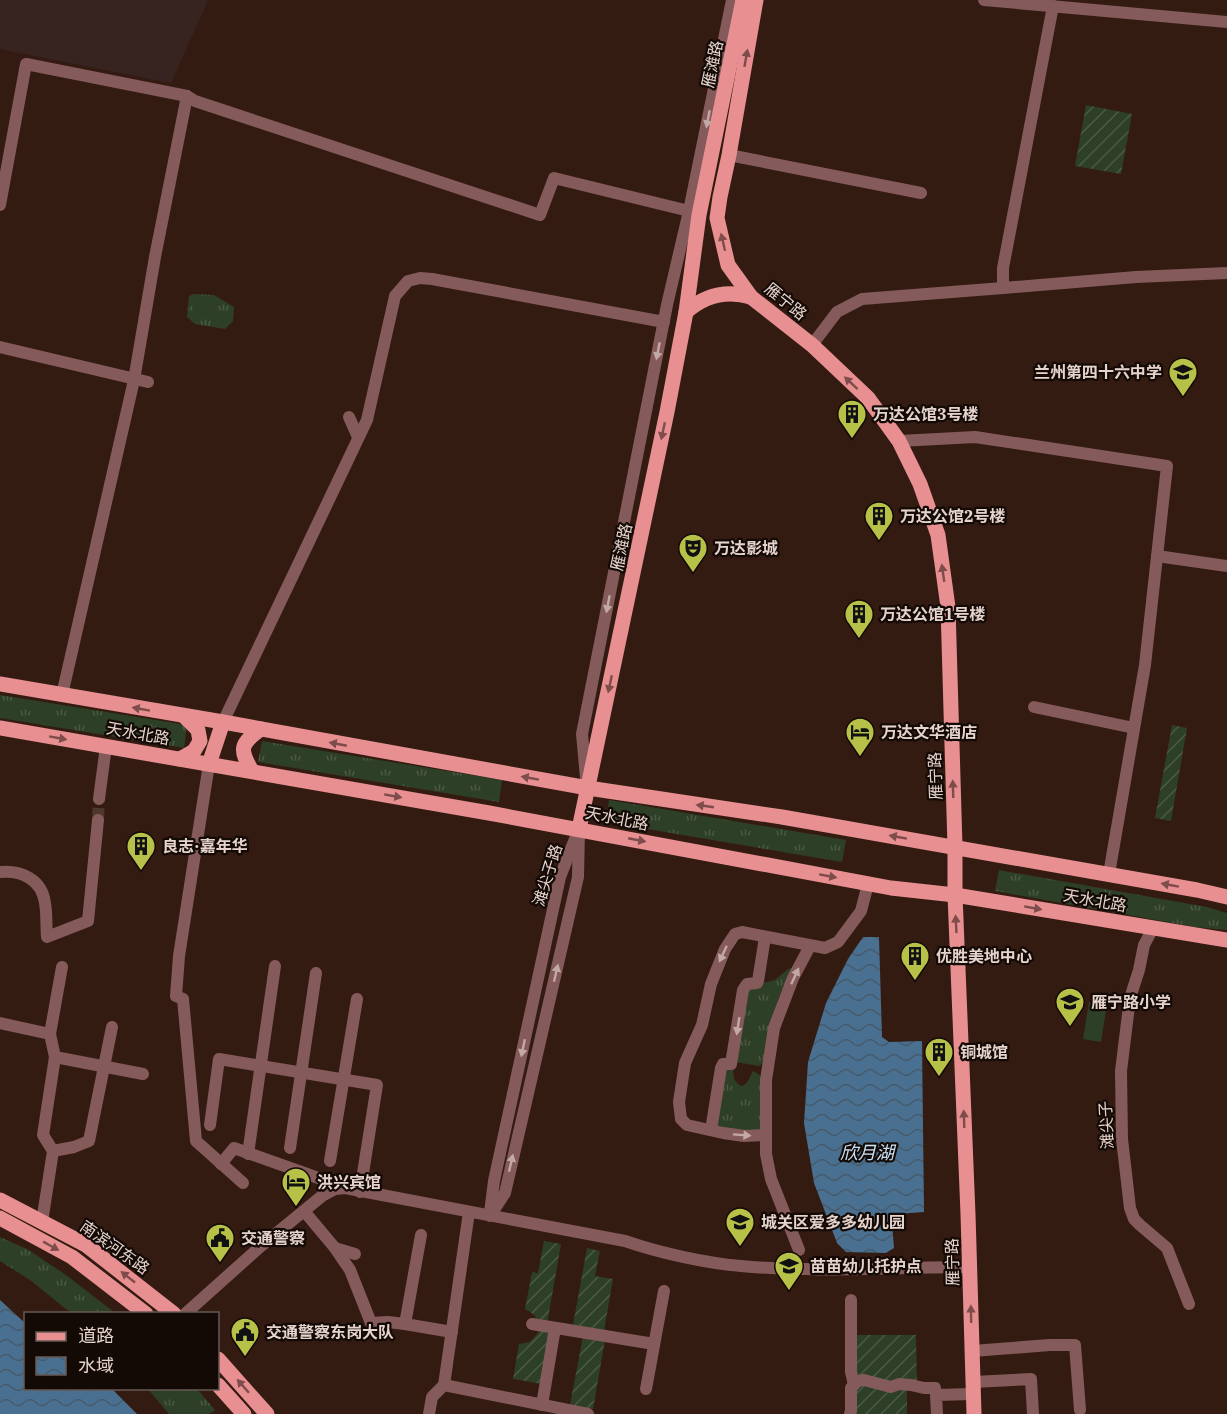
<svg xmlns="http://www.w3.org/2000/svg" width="1227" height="1414" viewBox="0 0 1227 1414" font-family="'IBM Plex Serif','Noto Sans SC',serif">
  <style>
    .industrial { fill: #372420 }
    .grass { fill: url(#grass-tufts) }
    .garden { fill: url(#garden-furrows) }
    .pitch { fill: #2d3f26 }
    .water { fill: url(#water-waves) }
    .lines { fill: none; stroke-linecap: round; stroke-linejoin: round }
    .minor-tunnel { stroke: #4e372d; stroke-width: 12; stroke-dasharray: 12 6; stroke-linecap: butt }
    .minor { stroke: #855a5a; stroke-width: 12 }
    .major { stroke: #e88f91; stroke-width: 15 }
    .oneway { fill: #7e4c4b }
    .oneway2 { fill: #c3a9a5 }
    .labels { text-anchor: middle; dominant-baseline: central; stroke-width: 4.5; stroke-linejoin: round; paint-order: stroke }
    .street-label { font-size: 16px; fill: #e5d3cd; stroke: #130905 }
    .poi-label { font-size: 16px; font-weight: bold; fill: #e5d3cd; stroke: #130905; text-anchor: start }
    .water-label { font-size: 18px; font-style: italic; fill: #cae2f7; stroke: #130905 }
  </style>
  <defs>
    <pattern id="grass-tufts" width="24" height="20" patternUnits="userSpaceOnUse" patternTransform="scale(1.5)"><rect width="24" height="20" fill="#2d3f26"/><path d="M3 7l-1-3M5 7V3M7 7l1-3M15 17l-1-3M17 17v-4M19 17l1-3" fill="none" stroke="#4b5a44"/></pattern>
    <pattern id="garden-furrows" width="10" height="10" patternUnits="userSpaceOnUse" patternTransform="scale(1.5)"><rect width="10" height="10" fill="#2d3f26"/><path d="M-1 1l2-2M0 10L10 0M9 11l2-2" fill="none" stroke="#4b5a44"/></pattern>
    <pattern id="water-waves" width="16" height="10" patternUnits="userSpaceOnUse" patternTransform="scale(1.5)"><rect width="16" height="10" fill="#497090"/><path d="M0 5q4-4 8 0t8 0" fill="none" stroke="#475a6b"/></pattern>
  </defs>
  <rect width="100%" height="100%" fill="#331b11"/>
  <path class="industrial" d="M 0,0 L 208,0 L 171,83 L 0,49 Z"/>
  <g class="grass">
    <path d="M 193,294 L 214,295 L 234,307 L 233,321 L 225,329 L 195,324 L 187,317 L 189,296 Z"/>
    <path d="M 0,695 L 187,725 L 184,748 L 0,718 Z"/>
    <path d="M 262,741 L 502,780 L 499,802 L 258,762 Z"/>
    <path d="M 609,800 L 846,840 L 842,862 L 606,822 Z"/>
    <path d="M 999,870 L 1207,907 L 1227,913 L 1227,930 L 1195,927 L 995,891 Z"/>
    <path d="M 792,968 L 778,999 L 774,1014 L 763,1063 L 759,1066 L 736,1062 L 747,987 L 775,980 L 788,969 Z"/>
    <path d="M 733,1068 L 734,1079 L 739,1085 L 743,1086 L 748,1081 L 753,1071 L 761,1076 L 760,1091 L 761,1128 L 759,1131 L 717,1129 L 724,1070 Z"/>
    <path d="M 0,1237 L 27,1249 L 66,1275 L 115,1313 L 71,1313 L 30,1280 L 0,1261 Z"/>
    <path d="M 148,1389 L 197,1389 L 215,1410 L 209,1414 L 169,1414 Z"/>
  </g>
  <g class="garden">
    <path d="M 1086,105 L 1132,114 L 1121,174 L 1075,166 Z"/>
    <path d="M 1172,725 L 1187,728 L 1171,821 L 1155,818 Z"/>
    <path d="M 544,1241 L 561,1244 L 546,1330 L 551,1332 L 542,1384 L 513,1379 L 519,1344 L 530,1342 L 538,1333 C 540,1321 536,1314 525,1309 L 532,1272 L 538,1273 Z"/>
    <path d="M 587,1248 L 600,1251 L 595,1276 L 613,1279 L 604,1331 L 573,1325 Z"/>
    <path d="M 852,1335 L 916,1335 L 917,1389 L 907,1389 L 907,1414 L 848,1414 Z"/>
    <path d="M 583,1336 L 605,1340 L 593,1409 L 570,1405 Z"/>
  </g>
  <path class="pitch" d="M 1089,1002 L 1107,1005 L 1101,1042 L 1083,1039 Z"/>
  <g class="water">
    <path d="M 863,937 L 879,937 L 882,1037 L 889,1042 L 922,1041 L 924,1212 L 896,1214 L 892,1223 L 894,1248 L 886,1253 L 846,1252 L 837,1243 L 814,1183 L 804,1123 L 808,1062 L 826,1003 L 848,959 Z"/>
    <path d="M 0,1300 L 25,1323 L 26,1388 L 112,1389 L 137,1414 L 0,1414 Z"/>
  </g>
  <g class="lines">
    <path class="minor-tunnel" d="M 98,820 L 99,799"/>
    <g class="minor">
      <path d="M 984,0 L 1227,22"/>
      <path d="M 1053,6 L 1003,268 L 1003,288 L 1136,277 L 1227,273"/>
      <path d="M 729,155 L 921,193"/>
      <path d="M 0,205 L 26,64 L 187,96 L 195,101 L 540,215 L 554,178 L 689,211 L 699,215"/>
      <path d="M 812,345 L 837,312 L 862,299 L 1003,288"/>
      <path d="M 0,347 L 148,382"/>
      <path d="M 349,417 L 358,437"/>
      <path d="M 899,441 L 975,437 L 1167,466 L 1145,665 L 1109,874"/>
      <path d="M 1157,556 L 1227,566"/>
      <path d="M 62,695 L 134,380 L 155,257 L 187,96"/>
      <path d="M 1034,707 L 1134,728"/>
      <path d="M 223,722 L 367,420 L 395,296 L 408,281 L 420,278 L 432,279 L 664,322"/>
      <path d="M 209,764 L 179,956 L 176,996 L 183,999 L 196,1141 L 243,1183"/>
      <path d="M 586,778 L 582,734 L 667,305 L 689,211 L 732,0"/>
      <path d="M 99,799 L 106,746"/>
      <path d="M 0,872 C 22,870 42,880 45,903 C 47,914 46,926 47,937 L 88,921 L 98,820"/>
      <path d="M 1153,928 L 1144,945 L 1139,970 L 1130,998 L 1121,1071 L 1122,1139 L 1130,1208 L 1134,1219 L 1140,1225 L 1167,1248 L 1189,1304"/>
      <path d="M 0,1023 L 50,1034 L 55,1057 L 43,1135 L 53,1151 L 42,1222"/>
      <path d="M 50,1034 L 62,967"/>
      <path d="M 55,1057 L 143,1074"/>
      <path d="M 210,1125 L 219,1059 L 377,1085 L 360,1192"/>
      <path d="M 711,1130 L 721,1068 L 723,1064 L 731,1064 L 743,990 L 747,984 L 757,983 L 758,981 L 765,937"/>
      <path d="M 765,1135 L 744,1136 L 723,1133 L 687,1125 L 681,1119 L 679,1102 L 685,1063 L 702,1025 L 711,984 L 725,949 L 735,934 L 742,932 L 825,948 L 838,942 L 861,911 L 868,884"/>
      <path d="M 290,1148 L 316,973"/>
      <path d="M 53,1151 L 74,1147 L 89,1141 L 112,1027"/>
      <path d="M 248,1154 L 275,966"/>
      <path d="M 330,1161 L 357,999"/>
      <path d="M 221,1164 L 234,1148 L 324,1180 L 335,1189"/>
      <path d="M 304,1211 L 335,1248 L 355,1254"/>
      <path d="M 469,1212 L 444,1385 L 588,1414"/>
      <path d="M 490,1213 L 494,1181 L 560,877 L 575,839"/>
      <path d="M 490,1216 L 505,1193 L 578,877 L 579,829"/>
      <path d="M 421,1235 L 405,1324 L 452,1332"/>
      <path d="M 335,1248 L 350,1270 L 371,1323 L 388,1322 L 405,1324"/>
      <path d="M 799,1250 L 771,1179 L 766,1154 L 766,1080 L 774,1028 L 793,978 L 810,946"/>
      <path d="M 851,1300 L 851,1372 L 854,1385"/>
      <path d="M 185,1314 L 261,1246 L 322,1196 L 335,1189 L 345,1188 L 625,1241 C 660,1253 705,1263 741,1266 C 817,1273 894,1267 970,1267"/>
      <path d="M 532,1324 L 654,1344"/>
      <path d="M 972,1351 L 1050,1345 L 1075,1345 L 1080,1410"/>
      <path d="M 973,1382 L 1031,1379 L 1033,1414"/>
      <path d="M 646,1389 L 664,1291"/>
      <path d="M 542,1405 L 555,1328"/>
      <path d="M 429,1414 L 432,1397 L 444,1385"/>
      <path d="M 850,1414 L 851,1411 L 851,1388 L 857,1381 L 864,1380 L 891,1387 L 899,1384 L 911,1385 L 924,1388 L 935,1388 L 936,1395"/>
      <path d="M 937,1414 L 936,1395 L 973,1394"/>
    </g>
    <g class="major">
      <path d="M 756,0 L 729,155 L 720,197 L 717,218 L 728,265 L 751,297 L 812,345 L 868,398 L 899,441 L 920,484 L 938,535 L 948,607 L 955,847 L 955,895 L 968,1214 L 974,1414"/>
      <path d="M 686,312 C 705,295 727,290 751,297"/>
      <path d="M 0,684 L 223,722 L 588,788 L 782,817 L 1197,890 L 1227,897"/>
      <path d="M 0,728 L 489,813 L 891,888 L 955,895 L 1227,940"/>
      <path d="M 180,759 L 194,751 L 200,741 L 198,730 L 184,716"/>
      <path d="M 209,764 L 223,722"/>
      <path d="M 252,771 C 239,749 240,744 261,729"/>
      <path d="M 579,829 L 667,412 L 686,312 L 699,215 L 743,0"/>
      <path d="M 0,1200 L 86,1245 L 174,1314"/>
      <path d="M 0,1218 L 72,1257 L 146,1314"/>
      <path d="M 218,1359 L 267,1414"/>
      <path d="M 218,1385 L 244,1414"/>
    </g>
  </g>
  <defs><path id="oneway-solid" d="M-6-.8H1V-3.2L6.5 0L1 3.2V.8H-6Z" transform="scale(1.5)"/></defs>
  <g class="oneway">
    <use href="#oneway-solid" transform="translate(746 58) rotate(-80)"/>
    <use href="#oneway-solid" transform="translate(723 242) rotate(-103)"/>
    <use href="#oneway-solid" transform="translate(851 383) rotate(-137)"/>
    <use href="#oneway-solid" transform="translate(663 431) rotate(102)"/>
    <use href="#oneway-solid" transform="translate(943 573) rotate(-98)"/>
    <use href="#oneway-solid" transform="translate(610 684) rotate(102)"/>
    <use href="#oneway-solid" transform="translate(141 709) rotate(-170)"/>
    <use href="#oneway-solid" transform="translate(58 738) rotate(10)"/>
    <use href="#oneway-solid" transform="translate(338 744) rotate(-169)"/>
    <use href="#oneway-solid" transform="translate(530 778) rotate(-170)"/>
    <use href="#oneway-solid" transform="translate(953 789) rotate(-92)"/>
    <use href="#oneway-solid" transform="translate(393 796) rotate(10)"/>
    <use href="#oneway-solid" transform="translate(705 806) rotate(-172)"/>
    <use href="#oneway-solid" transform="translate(898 837) rotate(-170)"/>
    <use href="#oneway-solid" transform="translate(637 840) rotate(11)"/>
    <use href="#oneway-solid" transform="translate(828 876) rotate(10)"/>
    <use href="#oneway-solid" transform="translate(1170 885) rotate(-170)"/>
    <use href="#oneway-solid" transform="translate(1033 908) rotate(10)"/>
    <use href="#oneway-solid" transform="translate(956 924) rotate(-93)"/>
    <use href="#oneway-solid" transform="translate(964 1119) rotate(-92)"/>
    <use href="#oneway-solid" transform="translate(51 1246) rotate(29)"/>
    <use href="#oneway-solid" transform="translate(128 1277) rotate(-142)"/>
    <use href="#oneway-solid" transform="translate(971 1314) rotate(-91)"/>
    <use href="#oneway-solid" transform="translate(243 1386) rotate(-131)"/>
  </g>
  <g class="oneway2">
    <use href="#oneway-solid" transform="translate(708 119) rotate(101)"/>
    <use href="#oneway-solid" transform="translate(658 351) rotate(101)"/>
    <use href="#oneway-solid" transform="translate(608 604) rotate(101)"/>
    <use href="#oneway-solid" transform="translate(723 954) rotate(115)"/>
    <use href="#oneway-solid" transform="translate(556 973) rotate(-77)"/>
    <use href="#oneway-solid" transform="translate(795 976) rotate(-65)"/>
    <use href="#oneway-solid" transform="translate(738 1026) rotate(99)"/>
    <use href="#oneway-solid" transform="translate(523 1048) rotate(102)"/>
    <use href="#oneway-solid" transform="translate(742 1135) rotate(4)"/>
    <use href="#oneway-solid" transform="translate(511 1163) rotate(-77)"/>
  </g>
  <defs>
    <g id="school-pin" transform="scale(1.5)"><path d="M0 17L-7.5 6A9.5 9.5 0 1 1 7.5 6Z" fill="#b7c148" stroke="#130905"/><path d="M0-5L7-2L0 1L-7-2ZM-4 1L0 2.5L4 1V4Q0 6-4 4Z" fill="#111"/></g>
    <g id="building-pin" transform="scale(1.5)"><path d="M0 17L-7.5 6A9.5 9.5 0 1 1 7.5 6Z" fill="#b7c148" stroke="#130905"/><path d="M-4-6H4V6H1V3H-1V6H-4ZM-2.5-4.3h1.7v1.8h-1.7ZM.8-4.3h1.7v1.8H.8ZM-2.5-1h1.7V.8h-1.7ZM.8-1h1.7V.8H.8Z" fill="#111"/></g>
    <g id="theatre-pin" transform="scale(1.5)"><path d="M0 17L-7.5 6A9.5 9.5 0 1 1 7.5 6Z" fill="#b7c148" stroke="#130905"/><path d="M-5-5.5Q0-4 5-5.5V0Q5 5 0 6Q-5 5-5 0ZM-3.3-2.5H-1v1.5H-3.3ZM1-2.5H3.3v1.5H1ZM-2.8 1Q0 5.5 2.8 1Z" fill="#111"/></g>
    <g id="hotel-pin" transform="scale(1.5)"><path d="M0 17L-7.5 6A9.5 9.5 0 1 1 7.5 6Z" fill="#b7c148" stroke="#130905"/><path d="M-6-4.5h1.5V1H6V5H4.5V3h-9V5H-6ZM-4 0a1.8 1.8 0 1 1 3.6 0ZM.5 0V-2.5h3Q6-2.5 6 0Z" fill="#111"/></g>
    <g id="civic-pin" transform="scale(1.5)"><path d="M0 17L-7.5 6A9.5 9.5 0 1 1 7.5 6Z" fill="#b7c148" stroke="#130905"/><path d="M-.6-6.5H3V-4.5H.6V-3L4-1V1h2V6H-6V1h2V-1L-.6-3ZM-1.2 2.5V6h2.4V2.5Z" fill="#111"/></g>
  </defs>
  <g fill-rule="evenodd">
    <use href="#school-pin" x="1183" y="372"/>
    <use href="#building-pin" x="852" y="414"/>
    <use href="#building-pin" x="879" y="516"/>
    <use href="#theatre-pin" x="693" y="548"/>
    <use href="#building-pin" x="859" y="614"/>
    <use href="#hotel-pin" x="860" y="732"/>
    <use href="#building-pin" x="141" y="846"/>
    <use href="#building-pin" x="915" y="956"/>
    <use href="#school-pin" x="1070" y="1002"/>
    <use href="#building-pin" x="939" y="1052"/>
    <use href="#hotel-pin" x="296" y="1182"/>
    <use href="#school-pin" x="740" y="1222"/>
    <use href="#civic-pin" x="220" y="1238"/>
    <use href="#school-pin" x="789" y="1266"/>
    <use href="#civic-pin" x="245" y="1332"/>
  </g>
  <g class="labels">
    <g class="street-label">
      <text transform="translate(712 64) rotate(-78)">雁滩路</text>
      <text transform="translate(786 301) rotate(39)">雁宁路</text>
      <text transform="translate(621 547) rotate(-78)">雁滩路</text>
      <text transform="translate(138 733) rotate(10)">天水北路</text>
      <text transform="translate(935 776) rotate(-92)">雁宁路</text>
      <text transform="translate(617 818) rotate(11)">天水北路</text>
      <text transform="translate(547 875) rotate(-73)">滩尖子路</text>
      <text transform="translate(1095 900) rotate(10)">天水北路</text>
      <text transform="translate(1106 1125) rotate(-93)">滩尖子</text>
      <text transform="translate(115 1247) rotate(35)">南滨河东路</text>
      <text transform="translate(952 1262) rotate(-91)">雁宁路</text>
    </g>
    <g class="poi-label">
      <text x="1162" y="372" text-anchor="end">兰州第四十六中学</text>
      <text x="873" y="414">万达公馆3号楼</text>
      <text x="900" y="516">万达公馆2号楼</text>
      <text x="714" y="548">万达影城</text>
      <text x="880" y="614">万达公馆1号楼</text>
      <text x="881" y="732">万达文华酒店</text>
      <text x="162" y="846">良志·嘉年华</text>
      <text x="936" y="956">优胜美地中心</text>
      <text x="1091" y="1002">雁宁路小学</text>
      <text x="960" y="1052">铜城馆</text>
      <text x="317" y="1182">洪兴宾馆</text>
      <text x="761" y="1222">城关区爱多多幼儿园</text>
      <text x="241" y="1238">交通警察</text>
      <text x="810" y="1266">苗苗幼儿托护点</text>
      <text x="266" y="1332">交通警察东岗大队</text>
    </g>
    <g class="water-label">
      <text x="867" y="1152">欣月湖</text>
    </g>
  </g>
  <rect x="24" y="1312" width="195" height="78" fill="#130905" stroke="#675a55" stroke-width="1.5"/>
  <rect x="36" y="1332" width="30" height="9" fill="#e88f91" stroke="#675a55" stroke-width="1.5"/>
  <text x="78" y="1342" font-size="18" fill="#e5d3cd">道路</text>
  <rect x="36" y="1357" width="30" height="18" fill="url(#water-waves)" stroke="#675a55" stroke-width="1.5"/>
  <text x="78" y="1372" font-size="18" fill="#e5d3cd">水域</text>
</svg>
